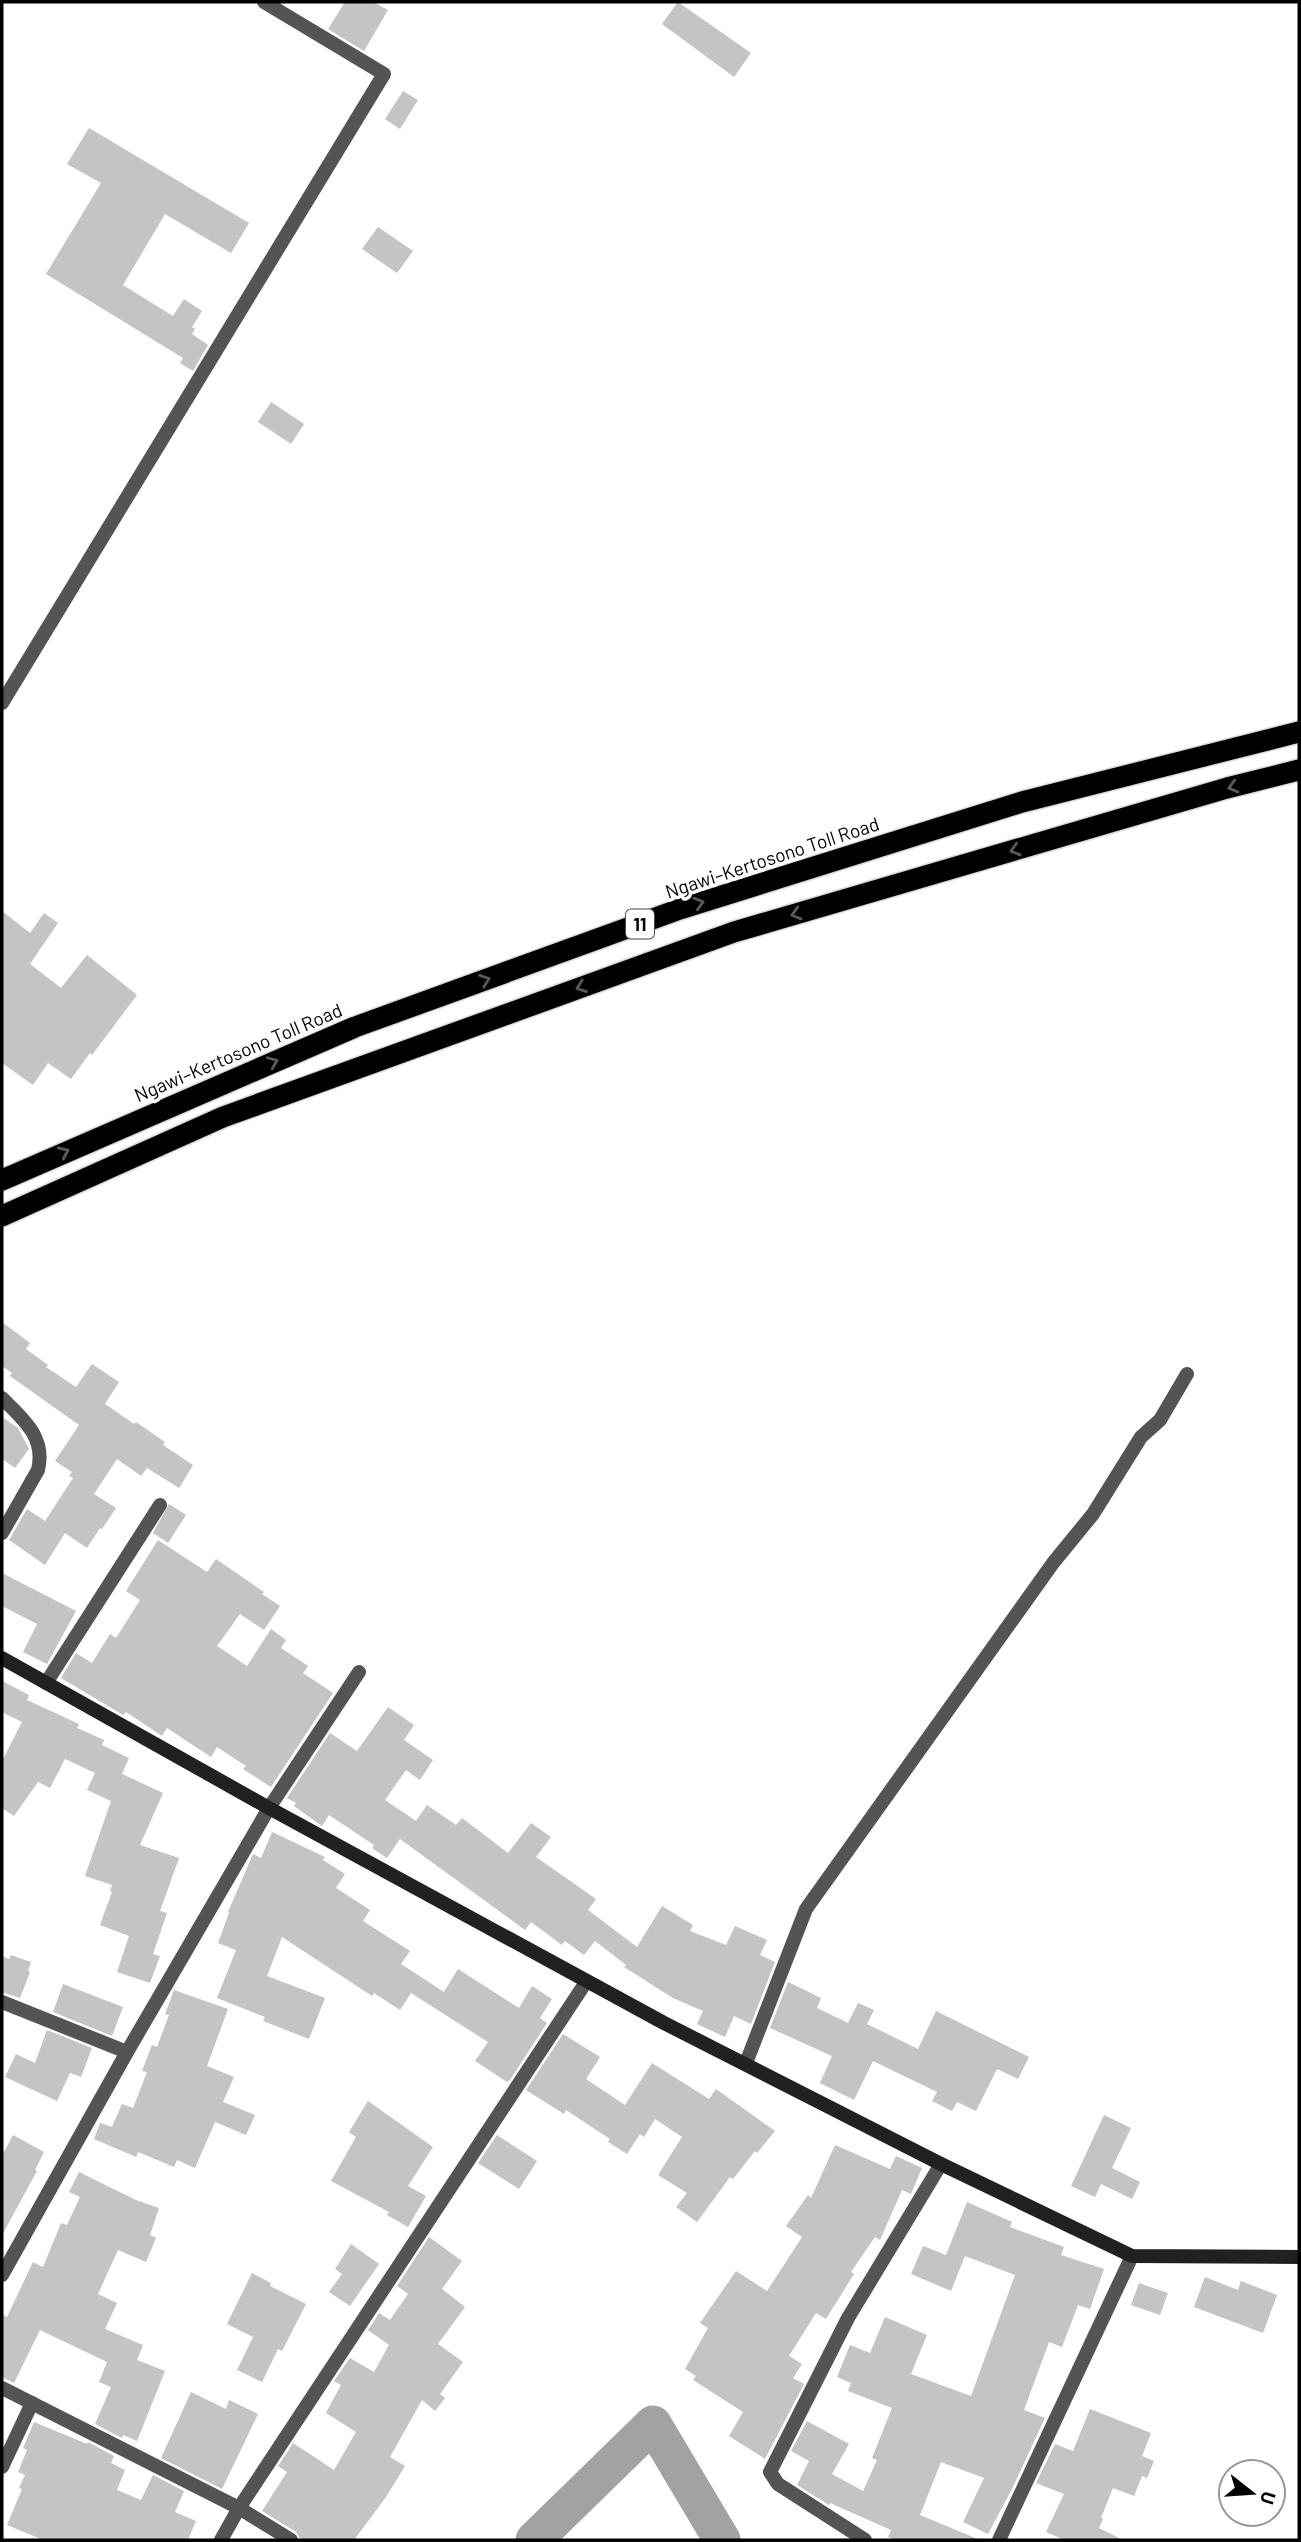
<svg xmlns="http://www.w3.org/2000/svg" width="1301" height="2542" viewBox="0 0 1301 2542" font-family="Barlow,sans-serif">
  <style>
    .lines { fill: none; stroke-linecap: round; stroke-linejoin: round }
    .river { stroke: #a2a2a2; stroke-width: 37 }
    .building { fill: #c4c4c4 }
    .highway-casing { stroke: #dbdbdb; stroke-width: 24 }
    .street { stroke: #545454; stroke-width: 14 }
    .secondary { stroke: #212121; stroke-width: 14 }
    .highway { stroke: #000; stroke-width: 21 }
    .oneway { stroke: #595959 }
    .labels { text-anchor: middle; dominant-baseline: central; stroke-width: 7; stroke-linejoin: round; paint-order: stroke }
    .shield { fill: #fff; stroke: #4c4c4c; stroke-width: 2 }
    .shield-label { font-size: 18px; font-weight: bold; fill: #000 }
    .street-label { font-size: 19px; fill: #000; stroke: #fff }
  </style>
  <rect width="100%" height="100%" fill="#fff"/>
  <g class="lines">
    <path class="river" d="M 534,2540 L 653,2424 L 722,2540"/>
  </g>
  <g class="building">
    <path d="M 345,2 L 373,2 L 388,10 L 364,51 L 328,29 Z"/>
    <path d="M 678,2 L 751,53 L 734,77 L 662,24 Z"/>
    <path d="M 403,91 L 418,100 L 400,129 L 385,119 Z"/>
    <path d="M 89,128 L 249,223 L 231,253 L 165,214 L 123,285 L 173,316 L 184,299 L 202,311 L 192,327 L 195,329 L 192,334 L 208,345 L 193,371 L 180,363 L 183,358 L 46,274 L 101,183 L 67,164 Z"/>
    <path d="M 378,227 L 413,251 L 397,273 L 362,249 Z"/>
    <path d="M 271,402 L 304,424 L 291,444 L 258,422 Z"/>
    <path d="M 2,911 L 30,933 L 44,913 L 58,923 L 30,964 L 61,988 L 87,955 L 137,995 L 92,1055 L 90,1053 L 71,1079 L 48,1063 L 33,1085 L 2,1063 Z"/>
    <path d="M 2,1322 L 30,1343 L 26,1349 L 48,1365 L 46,1367 L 76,1387 L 92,1364 L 119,1382 L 105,1404 L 134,1424 L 136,1422 L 165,1442 L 163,1445 L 193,1465 L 179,1488 L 147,1468 L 141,1476 L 117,1459 L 94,1494 L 116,1508 L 102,1529 L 100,1528 L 87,1548 L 65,1533 L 45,1565 L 9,1540 L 27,1509 L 45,1521 L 73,1478 L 69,1476 L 72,1472 L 55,1461 L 79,1425 L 10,1376 L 12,1373 L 2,1366 Z"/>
    <path d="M 2,1417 L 18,1428 L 29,1449 L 15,1468 L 2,1459 Z"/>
    <path d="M 169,1504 L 186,1515 L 168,1543 L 153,1533 Z"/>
    <path d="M 158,1540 L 207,1572 L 216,1559 L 264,1592 L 262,1594 L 280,1606 L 264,1630 L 240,1614 L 217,1646 L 247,1666 L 271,1629 L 286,1640 L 281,1648 L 308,1666 L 303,1673 L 333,1693 L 271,1787 L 243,1769 L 246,1766 L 217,1747 L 211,1757 L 167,1728 L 162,1736 L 126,1712 L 123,1715 L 61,1678 L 76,1653 L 92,1663 L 110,1634 L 116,1638 L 140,1600 L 126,1591 Z"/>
    <path d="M 2,1573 L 76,1611 L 47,1664 L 23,1652 L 37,1624 L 2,1606 Z"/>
    <path d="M 2,1681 L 29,1695 L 27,1700 L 79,1724 L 77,1728 L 104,1740 L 102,1745 L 129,1758 L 122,1774 L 163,1793 L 140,1845 L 179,1858 L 160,1911 L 167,1913 L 153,1954 L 160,1956 L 150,1983 L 117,1972 L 129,1936 L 100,1925 L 112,1892 L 110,1891 L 112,1885 L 85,1876 L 111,1801 L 87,1790 L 95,1773 L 65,1759 L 50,1788 L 38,1782 L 14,1816 L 2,1808 L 2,1761 L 22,1722 L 2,1712 Z"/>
    <path d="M 388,1707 L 414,1725 L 404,1740 L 433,1760 L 420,1780 L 406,1770 L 385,1800 L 416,1821 L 427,1805 L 456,1825 L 462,1818 L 508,1853 L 531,1823 L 551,1837 L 536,1857 L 596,1899 L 588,1910 L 637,1947 L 662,1906 L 693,1925 L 690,1931 L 726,1945 L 735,1926 L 767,1940 L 760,1955 L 775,1962 L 751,2024 L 734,2016 L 725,2037 L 697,2024 L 703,2011 L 673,1998 L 624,1967 L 626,1965 L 595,1941 L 584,1955 L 565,1941 L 562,1945 L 531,1922 L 525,1930 L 400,1839 L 387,1858 L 372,1848 L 374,1845 L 329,1815 L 322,1826 L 294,1806 L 296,1803 L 287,1798 L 330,1733 L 357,1751 Z"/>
    <path d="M 272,1832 L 325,1857 L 323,1860 L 345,1874 L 336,1888 L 370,1910 L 363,1921 L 410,1951 L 401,1964 L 444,1992 L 458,1969 L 519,2008 L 532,1986 L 552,1999 L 540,2018 L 547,2023 L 510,2080 L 507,2082 L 475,2061 L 488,2042 L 411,1993 L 400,2010 L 374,1993 L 372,1996 L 282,1937 L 267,1976 L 325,1998 L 309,2039 L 263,2021 L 265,2017 L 217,1998 L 236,1950 L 218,1943 L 229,1913 L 228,1912 L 253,1854 L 261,1858 Z"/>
    <path d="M 11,1955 L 31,1962 L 28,1971 L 30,1972 L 20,1998 L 2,1992 L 2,1956 L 9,1959 Z"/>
    <path d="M 788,1982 L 821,1998 L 817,2008 L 848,2023 L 858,2003 L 874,2010 L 867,2024 L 918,2049 L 936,2011 L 1029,2057 L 1018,2079 L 997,2069 L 976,2111 L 957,2102 L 952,2111 L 932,2101 L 937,2092 L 873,2061 L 854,2100 L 820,2083 L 832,2056 L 770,2028 Z"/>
    <path d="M 63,1984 L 123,2007 L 112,2036 L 53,2012 Z"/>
    <path d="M 174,1990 L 228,2009 L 207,2066 L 234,2077 L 223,2102 L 255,2115 L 246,2135 L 215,2122 L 195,2168 L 177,2160 L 174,2167 L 138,2152 L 136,2157 L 94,2139 L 100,2123 L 112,2127 L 122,2104 L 133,2108 L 147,2072 L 142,2071 L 152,2045 L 157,2047 L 169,2015 L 165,2014 Z"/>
    <path d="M 47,2030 L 92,2048 L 81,2077 L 70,2073 L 57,2101 L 5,2077 L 16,2054 L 35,2063 Z"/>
    <path d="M 563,2034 L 600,2057 L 586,2079 L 625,2105 L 652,2063 L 709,2099 L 716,2089 L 775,2131 L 757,2153 L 755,2151 L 733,2179 L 730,2177 L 697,2222 L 676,2207 L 687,2193 L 658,2175 L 682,2137 L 655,2119 L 644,2137 L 640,2134 L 627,2154 L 608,2142 L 610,2139 L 566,2110 L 564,2114 L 526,2090 Z"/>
    <path d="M 368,2101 L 433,2147 L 408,2186 L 426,2196 L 408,2227 L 387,2215 L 389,2212 L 331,2181 L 356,2137 L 349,2132 Z"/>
    <path d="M 1104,2115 L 1131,2128 L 1112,2168 L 1140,2182 L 1132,2199 L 1101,2184 L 1095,2197 L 1071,2186 Z"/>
    <path d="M 13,2135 L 44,2152 L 35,2170 L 37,2171 L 2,2235 L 2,2156 Z"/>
    <path d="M 497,2135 L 537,2161 L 519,2189 L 478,2163 Z"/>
    <path d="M 835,2145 L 890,2169 L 896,2156 L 922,2168 L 911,2194 L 902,2190 L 880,2240 L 875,2237 L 851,2272 L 854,2274 L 826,2319 L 816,2313 L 789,2356 L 802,2364 L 793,2378 L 804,2384 L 765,2459 L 729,2436 L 743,2412 L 693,2380 L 696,2376 L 685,2369 L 708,2328 L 700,2323 L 736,2271 L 767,2291 L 802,2237 L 786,2226 L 808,2195 L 811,2198 Z"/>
    <path d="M 79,2172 L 136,2200 L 159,2208 L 150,2235 L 156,2238 L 146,2262 L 118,2250 L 98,2294 L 117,2303 L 105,2329 L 143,2345 L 137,2360 L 165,2371 L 137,2441 L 123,2435 L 122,2438 L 95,2424 L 111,2387 L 99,2382 L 107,2362 L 40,2330 L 14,2383 L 2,2377 L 2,2315 L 7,2317 L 33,2262 L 43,2267 L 61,2223 L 67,2225 L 80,2197 L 69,2192 Z"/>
    <path d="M 967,2202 L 1012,2222 L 1010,2227 L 1064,2247 L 1061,2255 L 1104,2269 L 1090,2309 L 1078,2305 L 1062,2347 L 1049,2342 L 1024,2410 L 1045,2418 L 1012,2489 L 988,2534 L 963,2522 L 984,2478 L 941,2462 L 920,2515 L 980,2540 L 897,2540 L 888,2537 L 891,2530 L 830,2503 L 829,2505 L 797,2485 L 809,2461 L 791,2451 L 807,2421 L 849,2444 L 832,2474 L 863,2491 L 877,2460 L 872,2458 L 892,2408 L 848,2391 L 851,2383 L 837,2377 L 850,2345 L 870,2353 L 885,2317 L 927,2335 L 911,2374 L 971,2396 L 1015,2275 L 965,2256 L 951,2291 L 911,2274 L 923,2246 L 946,2255 Z"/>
    <path d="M 429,2237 L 462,2261 L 442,2289 L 465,2307 L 438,2344 L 463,2362 L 440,2394 L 445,2398 L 435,2411 L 422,2400 L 390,2457 L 405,2466 L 386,2497 L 354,2540 L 301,2540 L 296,2532 L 262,2511 L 287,2472 L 278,2466 L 293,2443 L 334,2470 L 356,2432 L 326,2413 L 341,2385 L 334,2381 L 350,2358 L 374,2372 L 389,2345 L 368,2330 L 379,2313 L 390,2320 L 408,2294 L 397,2286 Z"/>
    <path d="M 351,2244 L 379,2264 L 350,2306 L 329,2292 L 342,2274 L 335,2269 Z"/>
    <path d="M 252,2273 L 271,2283 L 270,2286 L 306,2304 L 282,2351 L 278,2349 L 262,2382 L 237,2370 L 253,2337 L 227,2324 Z"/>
    <path d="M 1205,2277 L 1238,2290 L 1241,2281 L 1277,2295 L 1263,2333 L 1194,2307 Z"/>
    <path d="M 1139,2283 L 1168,2293 L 1160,2315 L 1131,2305 Z"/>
    <path d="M 191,2392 L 226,2409 L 229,2400 L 258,2414 L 222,2489 L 161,2458 Z"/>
    <path d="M 1090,2409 L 1151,2433 L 1142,2456 L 1154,2461 L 1147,2478 L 1142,2476 L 1134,2496 L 1113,2488 L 1101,2518 L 1103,2519 L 1099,2528 L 1123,2540 L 1065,2540 L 1046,2532 L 1064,2494 L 1036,2483 L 1055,2444 L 1073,2451 Z"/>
    <path d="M 34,2422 L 87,2444 L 88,2442 L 114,2456 L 111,2463 L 125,2470 L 117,2490 L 141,2500 L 153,2475 L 184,2491 L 175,2512 L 196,2521 L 188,2540 L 43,2540 L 7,2525 L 22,2489 L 19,2488 L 25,2475 L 18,2472 L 27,2450 L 23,2448 Z"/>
  </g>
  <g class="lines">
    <g class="highway-casing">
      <g id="highway">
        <path d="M 2,1180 L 355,1027 L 680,909 L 1022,802 L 1299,732"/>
        <path d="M 2,1216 L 223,1117 L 734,932 L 1227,788 L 1299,770"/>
      </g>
    </g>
    <g class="street">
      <path d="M 2,703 L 384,74 L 264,2"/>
      <path d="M 2,1398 C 23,1419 46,1437 38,1470 L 2,1533"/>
      <path d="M 46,1683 L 160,1505"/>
      <path d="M 2,2002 L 127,2052"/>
      <path d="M 746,2063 L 806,1909 L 1053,1563 L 1093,1514 L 1141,1437 L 1160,1420 L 1187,1374"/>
      <path d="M 2,2275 L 127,2052 L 269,1808 L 359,1672"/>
      <path d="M 2,2388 L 239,2508 L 291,2540"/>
      <path d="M 2,2467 L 32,2403"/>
      <path d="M 221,2540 L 239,2508 L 586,1982"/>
      <path d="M 865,2540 L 778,2484 L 770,2472 L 848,2318 L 941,2164"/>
      <path d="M 999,2540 L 1132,2256"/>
    </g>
    <path class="secondary" d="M 2,1658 L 269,1808 L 664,2023 L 941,2164 L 1132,2256 L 1299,2257"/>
    <use href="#highway" class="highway"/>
  </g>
  <defs><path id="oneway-chevron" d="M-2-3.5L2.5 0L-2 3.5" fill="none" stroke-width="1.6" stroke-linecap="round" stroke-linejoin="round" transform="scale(1.75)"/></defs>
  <g class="oneway">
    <use href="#oneway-chevron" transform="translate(1233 787) rotate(165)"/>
    <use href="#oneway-chevron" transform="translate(1015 850) rotate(164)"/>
    <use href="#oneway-chevron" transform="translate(699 903) rotate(-17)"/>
    <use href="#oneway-chevron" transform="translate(796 914) rotate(164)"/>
    <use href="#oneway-chevron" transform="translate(485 980) rotate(-20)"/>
    <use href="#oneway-chevron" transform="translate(581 987) rotate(160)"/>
    <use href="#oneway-chevron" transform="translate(273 1062) rotate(-23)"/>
    <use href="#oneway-chevron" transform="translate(64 1152) rotate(-24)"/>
  </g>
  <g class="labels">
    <rect class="shield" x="626" y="909.5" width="28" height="29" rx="5"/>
    <g class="shield-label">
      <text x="640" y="924">11</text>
    </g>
    <g class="street-label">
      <text transform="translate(772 857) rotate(-18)">Ngawi–Kertosono Toll Road</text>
      <text transform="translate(238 1052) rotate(-23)">Ngawi–Kertosono Toll Road</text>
    </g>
  </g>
  <rect width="1301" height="2542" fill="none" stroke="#000000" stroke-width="7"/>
  <g transform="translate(1252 2493) rotate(107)"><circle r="33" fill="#ffffff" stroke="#999999" stroke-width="2"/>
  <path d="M0-5L12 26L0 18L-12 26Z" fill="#000000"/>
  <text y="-10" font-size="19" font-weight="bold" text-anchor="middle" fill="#000000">U</text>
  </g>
</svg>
